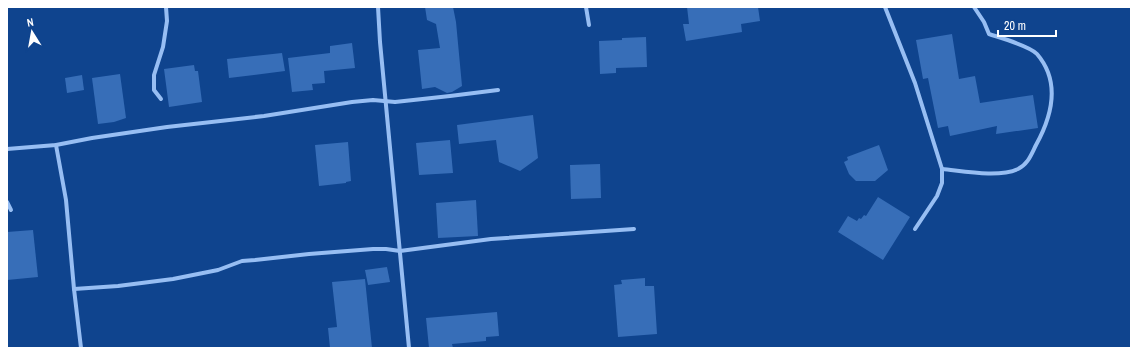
<svg xmlns="http://www.w3.org/2000/svg" width="1138" height="355" viewBox="0 0 1138 355" font-family="'Archivo Narrow',sans-serif">
  <style>
    .building { fill: #376eb8 }
    .lines { fill: none; stroke-linecap: round; stroke-linejoin: round }
    .street { stroke: #97bef3; stroke-width: 4 }
  </style>
  <rect width="100%" height="100%" fill="#0f448e"/>
  <g class="building">
    <path d="M 425,7 L 453,7 L 456,22 L 462,86 L 452,92 L 447,93 L 435,87 L 422,89 L 418,50 L 440,48 L 436,24 L 427,20 Z"/>
    <path d="M 687,7 L 758,7 L 760,21 L 741,24 L 742,32 L 686,41 L 683,24 L 689,24 Z"/>
    <path d="M 952,34 L 959,79 L 975,76 L 980,103 L 1033,95 L 1038,128 L 996,134 L 997,126 L 950,136 L 948,126 L 938,128 L 928,78 L 923,79 L 916,40 Z"/>
    <path d="M 646,37 L 647,67 L 616,68 L 616,73 L 600,74 L 599,41 L 622,40 L 622,38 Z"/>
    <path d="M 352,43 L 355,68 L 324,71 L 325,83 L 312,84 L 313,90 L 292,92 L 288,58 L 330,53 L 330,46 Z"/>
    <path d="M 282,53 L 285,71 L 229,78 L 227,59 Z"/>
    <path d="M 194,65 L 195,71 L 198,71 L 202,102 L 169,107 L 164,69 Z"/>
    <path d="M 120,74 L 126,118 L 114,122 L 98,124 L 92,78 Z"/>
    <path d="M 82,75 L 84,90 L 67,93 L 65,78 Z"/>
    <path d="M 533,115 L 538,158 L 520,171 L 499,162 L 496,140 L 459,144 L 457,125 Z"/>
    <path d="M 450,140 L 453,173 L 419,175 L 416,143 Z"/>
    <path d="M 348,142 L 351,181 L 346,182 L 346,183 L 319,186 L 315,145 Z"/>
    <path d="M 879,145 L 888,170 L 875,181 L 856,181 L 849,174 L 844,162 L 848,160 L 847,157 Z"/>
    <path d="M 600,164 L 601,198 L 571,199 L 570,165 Z"/>
    <path d="M 878,197 L 910,217 L 883,260 L 838,232 L 848,216 L 857,221 L 859,218 L 861,219 L 864,215 L 866,216 Z"/>
    <path d="M 476,200 L 478,236 L 438,238 L 436,203 Z"/>
    <path d="M 33,230 L 38,277 L 7,280 L 7,232 Z"/>
    <path d="M 387,267 L 390,282 L 368,285 L 365,270 Z"/>
    <path d="M 645,278 L 645,286 L 654,286 L 657,334 L 618,337 L 614,285 L 622,284 L 621,280 Z"/>
    <path d="M 365,279 L 372,348 L 330,348 L 328,328 L 337,327 L 332,282 Z"/>
    <path d="M 497,312 L 499,336 L 486,337 L 486,341 L 452,344 L 453,348 L 429,348 L 426,318 Z"/>
  </g>
  <g class="lines">
    <g class="street">
      <path d="M 378,7 L 380,42 L 409,348"/>
      <path d="M 586,7 L 589,25"/>
      <path d="M 885,7 L 915,83 L 942,169 L 942,183 L 937,196 L 915,229"/>
      <path d="M 161,99 L 154,90 L 154,75 L 163,47 L 167,21 L 166,7"/>
      <path d="M 56,145 L 66,200 L 74,289 L 81,348"/>
      <path d="M 7,149 L 56,145 L 92,138 L 167,127 L 264,116 L 352,102 L 373,100 L 395,102 L 450,96 L 498,90"/>
      <path d="M 942,169 C 963,171 998,178 1018,169 C 1028,164 1031,155 1036,145 C 1052,116 1061,82 1037,54 C 1030,46 1001,38 989,34 L 984,22 L 974,7"/>
      <path d="M 7,202 L 11,210"/>
      <path d="M 74,289 L 118,286 L 173,279 L 218,270 L 242,261 L 255,260 L 309,254 L 373,249 L 386,249 L 400,251 L 491,239 L 634,229"/>
    </g>
  </g>
  <rect width="1138" height="355" fill="none" stroke="#ffffff" stroke-width="16"/>
  <g transform="translate(32 32) rotate(349)" stroke="#0f448e" stroke-width="3" paint-order="stroke">
  <path d="M0-3L7 15L0 10L-7 15Z" fill="#ffffff"/>
  <text y="-6" font-size="11" font-weight="bold" text-anchor="middle" fill="#ffffff">N</text>
  </g>
  <path d="M998 30v6h58v-6" fill="none" stroke="#ffffff" stroke-width="2"/>
  <text x="1004" y="30" font-size="12" fill="#ffffff" stroke="#0f448e" stroke-width="3" paint-order="stroke">20 m</text>
</svg>
